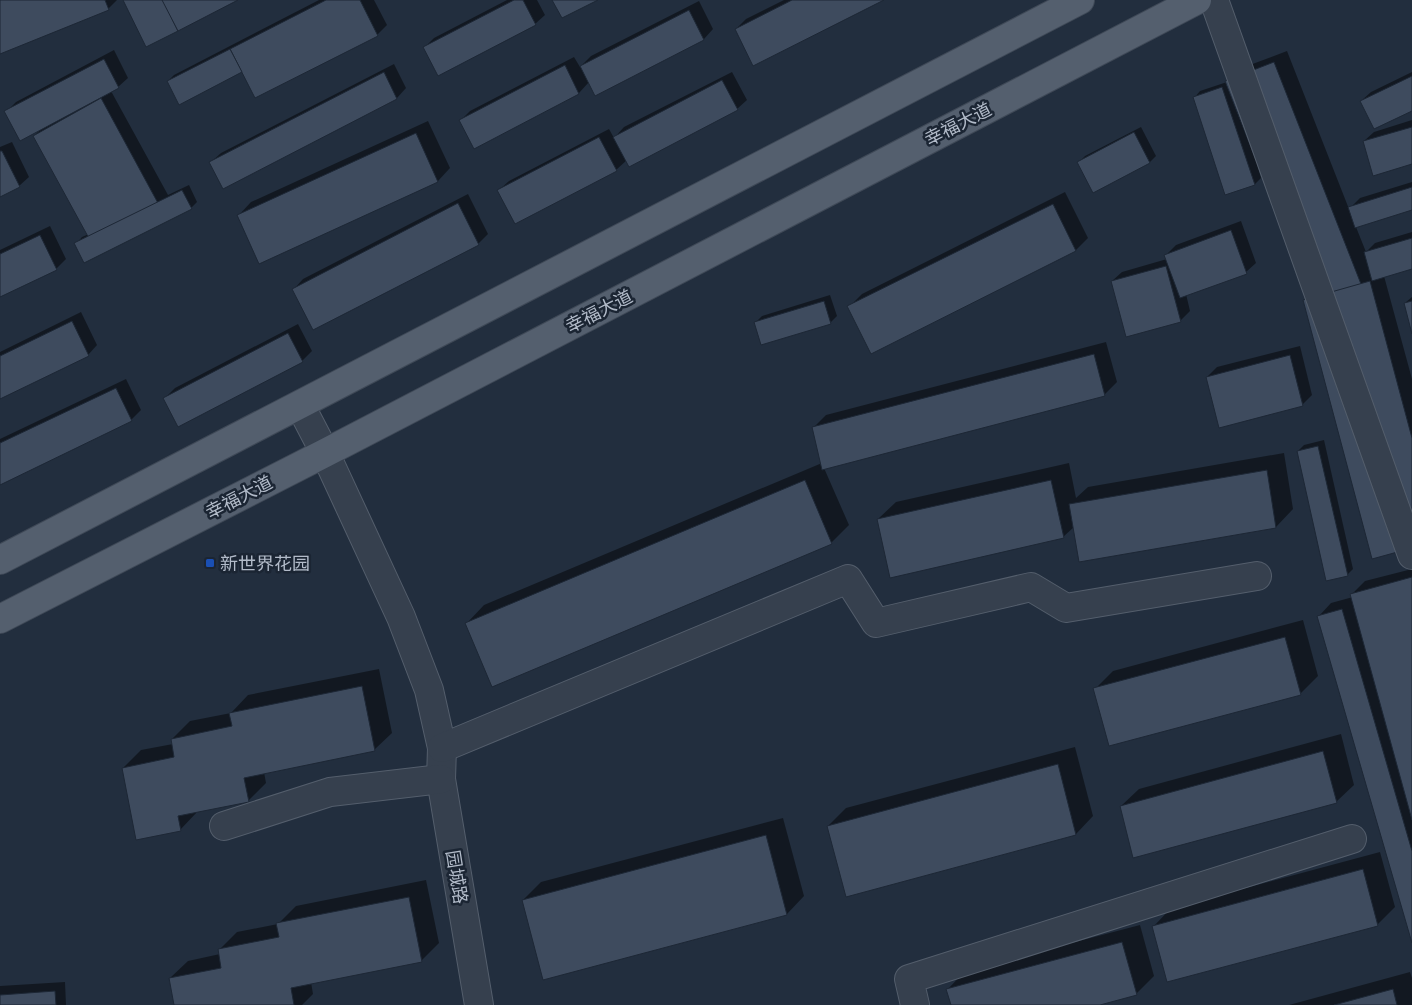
<svg xmlns="http://www.w3.org/2000/svg" width="1412" height="1005" viewBox="0 0 1412 1005" font-family="Mulish,'Noto Sans SC',sans-serif">
  <style>
    .shadow { fill: #0007 }
    .building { fill: #3e4b5e; stroke: #1d2735 }
    .lines { fill: none; stroke-linecap: round; stroke-linejoin: round }
    .minor-casing { stroke: #545e6c; stroke-width: 30 }
    .major-casing { stroke: #3f4957; stroke-width: 30 }
    .minor { stroke: #36404e; stroke-width: 28 }
    .major { stroke: #545f6e; stroke-width: 28 }
    .transit-dot { fill: #1a4fb4; stroke: #1b2533; stroke-width: 2 }
    .labels { text-anchor: middle; dominant-baseline: central; stroke-width: 5; stroke-linejoin: round; paint-order: stroke }
    .street-label { font-size: 18px; fill: #b2bbc9; stroke: #1b2533 }
    .poi-label { font-size: 18px; fill: #b2bbc9; stroke: #1b2533; text-anchor: start }
  </style>
  <rect width="100%" height="100%" fill="#222e3e"/>
  <g class="shadow">
    <path d="M 0,0 L 117,0 L 108,9 L 0,53 Z"/>
    <path d="M 319,0 L 374,0 L 387,25 L 377,35 L 168,81 L 174,75 Z"/>
    <path d="M 507,0 L 537,0 L 545,15 L 535,24 L 424,48 L 434,38 Z"/>
    <path d="M 784,0 L 882,0 L 736,29 L 746,19 Z"/>
    <path d="M 699,1 L 713,29 L 704,39 L 596,95 L 589,82 L 579,93 L 461,120 L 470,111 L 574,57 L 580,67 L 591,56 Z"/>
    <path d="M 114,50 L 128,78 L 118,87 L 111,91 L 168,195 L 189,185 L 197,202 L 191,208 L 76,244 L 82,237 L 89,234 L 34,136 L 41,129 L 6,112 L 16,102 Z"/>
    <path d="M 1287,51 L 1349,209 L 1360,198 L 1412,182 L 1412,209 L 1356,227 L 1366,252 L 1375,243 L 1412,232 L 1412,268 L 1384,276 L 1412,379 L 1412,547 L 1304,300 L 1310,294 L 1259,164 L 1257,164 L 1261,178 L 1255,184 L 1194,98 L 1200,91 L 1227,82 L 1239,69 Z"/>
    <path d="M 394,64 L 406,88 L 397,98 L 224,187 L 211,162 L 221,153 Z"/>
    <path d="M 732,72 L 747,100 L 737,109 L 627,160 L 616,170 L 499,190 L 509,181 L 609,129 L 614,138 L 624,127 Z"/>
    <path d="M 1412,72 L 1412,109 L 1361,101 L 1371,92 Z"/>
    <path d="M 1412,120 L 1412,163 L 1364,141 L 1374,132 Z"/>
    <path d="M 428,121 L 450,168 L 438,181 L 260,262 L 239,215 L 251,202 Z"/>
    <path d="M 1141,127 L 1156,156 L 1150,162 L 1093,191 L 1079,162 L 1085,156 Z"/>
    <path d="M 12,142 L 29,177 L 19,186 L 0,195 L 0,147 Z"/>
    <path d="M 1065,192 L 1088,238 L 1076,250 L 872,352 L 849,307 L 862,294 Z"/>
    <path d="M 468,194 L 488,234 L 478,244 L 294,289 L 303,279 Z"/>
    <path d="M 1241,221 L 1256,263 L 1246,272 L 1186,294 L 1190,311 L 1180,321 L 1112,281 L 1122,272 L 1167,259 L 1166,255 L 1176,245 Z"/>
    <path d="M 50,226 L 66,259 L 56,269 L 0,296 L 0,250 Z"/>
    <path d="M 830,295 L 837,316 L 830,323 L 756,322 L 762,316 Z"/>
    <path d="M 1412,297 L 1412,329 L 1405,303 Z"/>
    <path d="M 81,312 L 97,345 L 88,355 L 0,398 L 0,352 Z"/>
    <path d="M 298,324 L 312,351 L 302,361 L 165,398 L 175,388 Z"/>
    <path d="M 1106,342 L 1117,382 L 1104,395 L 824,468 L 849,525 L 831,543 L 467,623 L 484,605 L 822,463 L 813,428 L 826,415 Z"/>
    <path d="M 1300,346 L 1312,395 L 1303,404 L 1220,426 L 1207,377 L 1217,367 Z"/>
    <path d="M 126,379 L 141,410 L 131,420 L 0,483 L 0,439 Z"/>
    <path d="M 1324,440 L 1353,569 L 1347,575 L 1298,451 L 1304,445 Z"/>
    <path d="M 1284,453 L 1293,509 L 1276,527 L 1080,561 L 1074,527 L 1063,537 L 878,519 L 896,502 L 1069,463 L 1076,498 L 1088,487 Z"/>
    <path d="M 1412,569 L 1412,938 L 1319,616 L 1331,603 L 1353,597 L 1352,594 L 1365,581 Z"/>
    <path d="M 1303,620 L 1318,676 L 1300,694 L 1095,689 L 1113,671 Z"/>
    <path d="M 379,669 L 392,733 L 374,750 L 264,772 L 266,783 L 248,801 L 198,811 L 180,830 L 123,768 L 141,750 L 173,744 L 172,739 L 190,721 L 231,713 L 248,695 Z"/>
    <path d="M 1341,734 L 1354,785 L 1336,802 L 1121,806 L 1139,789 Z"/>
    <path d="M 1075,747 L 1093,816 L 1076,834 L 828,826 L 846,808 Z"/>
    <path d="M 783,818 L 804,896 L 787,914 L 523,900 L 541,882 Z"/>
    <path d="M 1380,852 L 1395,907 L 1377,925 L 1154,926 L 1171,908 Z"/>
    <path d="M 426,880 L 439,943 L 421,961 L 311,982 L 313,994 L 302,1005 L 176,1005 L 170,978 L 188,961 L 220,954 L 219,950 L 237,932 L 278,924 L 296,906 Z"/>
    <path d="M 1140,925 L 1154,976 L 1136,994 L 1095,1005 L 952,1005 L 948,989 L 965,971 Z"/>
    <path d="M 1410,972 L 1412,978 L 1412,1005 L 1289,1005 Z"/>
    <path d="M 65,982 L 66,1005 L 0,1005 L 0,986 Z"/>
  </g>
  <g class="building">
    <path d="M 0,0 L 105,0 L 109,10 L 0,54 Z"/>
    <path d="M 123,0 L 163,0 L 178,31 L 146,47 Z"/>
    <path d="M 162,0 L 238,0 L 178,31 Z"/>
    <path d="M 326,0 L 360,0 L 378,36 L 255,98 L 230,49 Z"/>
    <path d="M 514,0 L 523,0 L 536,25 L 438,76 L 423,47 Z"/>
    <path d="M 552,0 L 598,0 L 562,18 Z"/>
    <path d="M 792,0 L 884,0 L 753,66 L 735,29 Z"/>
    <path d="M 689,10 L 704,40 L 595,96 L 580,66 Z"/>
    <path d="M 230,49 L 242,72 L 179,105 L 167,81 Z"/>
    <path d="M 104,59 L 119,88 L 20,141 L 4,111 Z"/>
    <path d="M 1274,62 L 1361,284 L 1312,303 L 1225,81 Z"/>
    <path d="M 565,65 L 579,94 L 474,149 L 459,120 Z"/>
    <path d="M 384,72 L 397,99 L 223,189 L 209,162 Z"/>
    <path d="M 1412,76 L 1412,111 L 1374,129 L 1360,101 Z"/>
    <path d="M 722,80 L 738,110 L 629,167 L 613,137 Z"/>
    <path d="M 1222,87 L 1255,185 L 1225,195 L 1193,97 Z"/>
    <path d="M 101,98 L 159,205 L 91,242 L 33,136 Z"/>
    <path d="M 1412,127 L 1412,164 L 1373,176 L 1363,141 Z"/>
    <path d="M 1134,132 L 1150,163 L 1093,193 L 1077,162 Z"/>
    <path d="M 416,133 L 438,182 L 259,264 L 237,215 Z"/>
    <path d="M 599,137 L 617,171 L 515,224 L 497,190 Z"/>
    <path d="M 0,151 L 2,151 L 20,187 L 0,197 Z"/>
    <path d="M 1412,187 L 1412,210 L 1355,228 L 1348,207 Z"/>
    <path d="M 182,190 L 192,209 L 84,263 L 74,243 Z"/>
    <path d="M 458,203 L 479,245 L 313,330 L 292,289 Z"/>
    <path d="M 1053,204 L 1076,251 L 871,354 L 847,306 Z"/>
    <path d="M 1231,230 L 1247,274 L 1180,298 L 1164,255 Z"/>
    <path d="M 40,235 L 57,270 L 0,297 L 0,254 Z"/>
    <path d="M 1412,238 L 1412,269 L 1372,281 L 1364,252 Z"/>
    <path d="M 1166,266 L 1181,322 L 1126,337 L 1111,281 Z"/>
    <path d="M 1370,281 L 1412,438 L 1412,548 L 1372,559 L 1303,300 Z"/>
    <path d="M 824,301 L 831,324 L 761,345 L 754,322 Z"/>
    <path d="M 1412,301 L 1412,334 L 1404,303 Z"/>
    <path d="M 72,321 L 89,356 L 0,399 L 0,356 Z"/>
    <path d="M 288,333 L 303,362 L 178,427 L 163,398 Z"/>
    <path d="M 1094,354 L 1105,396 L 822,470 L 812,427 Z"/>
    <path d="M 1290,355 L 1303,406 L 1219,428 L 1206,377 Z"/>
    <path d="M 116,388 L 132,421 L 0,485 L 0,443 Z"/>
    <path d="M 1318,446 L 1348,576 L 1326,581 L 1297,451 Z"/>
    <path d="M 1267,470 L 1276,528 L 1079,562 L 1069,504 Z"/>
    <path d="M 805,480 L 832,544 L 492,687 L 465,623 Z"/>
    <path d="M 1051,480 L 1064,538 L 890,578 L 877,519 Z"/>
    <path d="M 1412,577 L 1412,820 L 1350,594 Z"/>
    <path d="M 1342,609 L 1412,851 L 1412,943 L 1317,616 Z"/>
    <path d="M 1285,637 L 1301,695 L 1109,746 L 1093,688 Z"/>
    <path d="M 362,686 L 375,751 L 244,778 L 249,802 L 178,816 L 181,831 L 136,840 L 122,768 L 174,757 L 171,739 L 232,726 L 229,713 Z"/>
    <path d="M 1323,751 L 1337,803 L 1133,858 L 1120,806 Z"/>
    <path d="M 1058,764 L 1076,835 L 846,897 L 827,826 Z"/>
    <path d="M 766,835 L 787,915 L 543,980 L 522,900 Z"/>
    <path d="M 1363,869 L 1378,926 L 1167,982 L 1152,926 Z"/>
    <path d="M 409,897 L 422,962 L 291,988 L 294,1005 L 174,1005 L 169,978 L 221,968 L 218,949 L 279,937 L 276,923 Z"/>
    <path d="M 1122,942 L 1137,995 L 1100,1005 L 951,1005 L 946,989 Z"/>
    <path d="M 1393,989 L 1397,1005 L 1334,1005 Z"/>
    <path d="M 55,991 L 56,1005 L 0,1005 L 0,995 Z"/>
  </g>
  <g class="lines">
    <g class="minor-casing">
      <g id="minor">
        <path d="M 1214,0 L 1412,555"/>
        <path d="M 300,405 L 325,453 L 401,617 L 429,690 L 442,748 L 441,779 L 479,1005"/>
        <path d="M 442,748 L 848,579 L 876,623 L 1031,587 L 1066,608 L 1257,576"/>
        <path d="M 224,826 L 330,792 L 441,779"/>
        <path d="M 915,1005 L 909,979 L 1352,839"/>
      </g>
    </g>
    <g class="major-casing">
      <g id="major">
        <path d="M 0,560 L 1080,0"/>
        <path d="M 0,619 L 325,453 L 1197,0"/>
      </g>
    </g>
    <use href="#minor" class="minor"/>
    <use href="#major" class="major"/>
  </g>
  <rect class="transit-dot" x="205" y="558" width="10" height="10" rx="2.5"/>
  <g class="labels">
    <g class="street-label">
      <text transform="translate(958 124) rotate(-27)">幸福大道</text>
      <text transform="translate(599 311) rotate(-27)">幸福大道</text>
      <text transform="translate(239 497) rotate(-27)">幸福大道</text>
      <text transform="translate(457 877) rotate(81)">园城路</text>
    </g>
    <g class="poi-label">
      <text x="220" y="563">新世界花园</text>
    </g>
  </g>
</svg>
